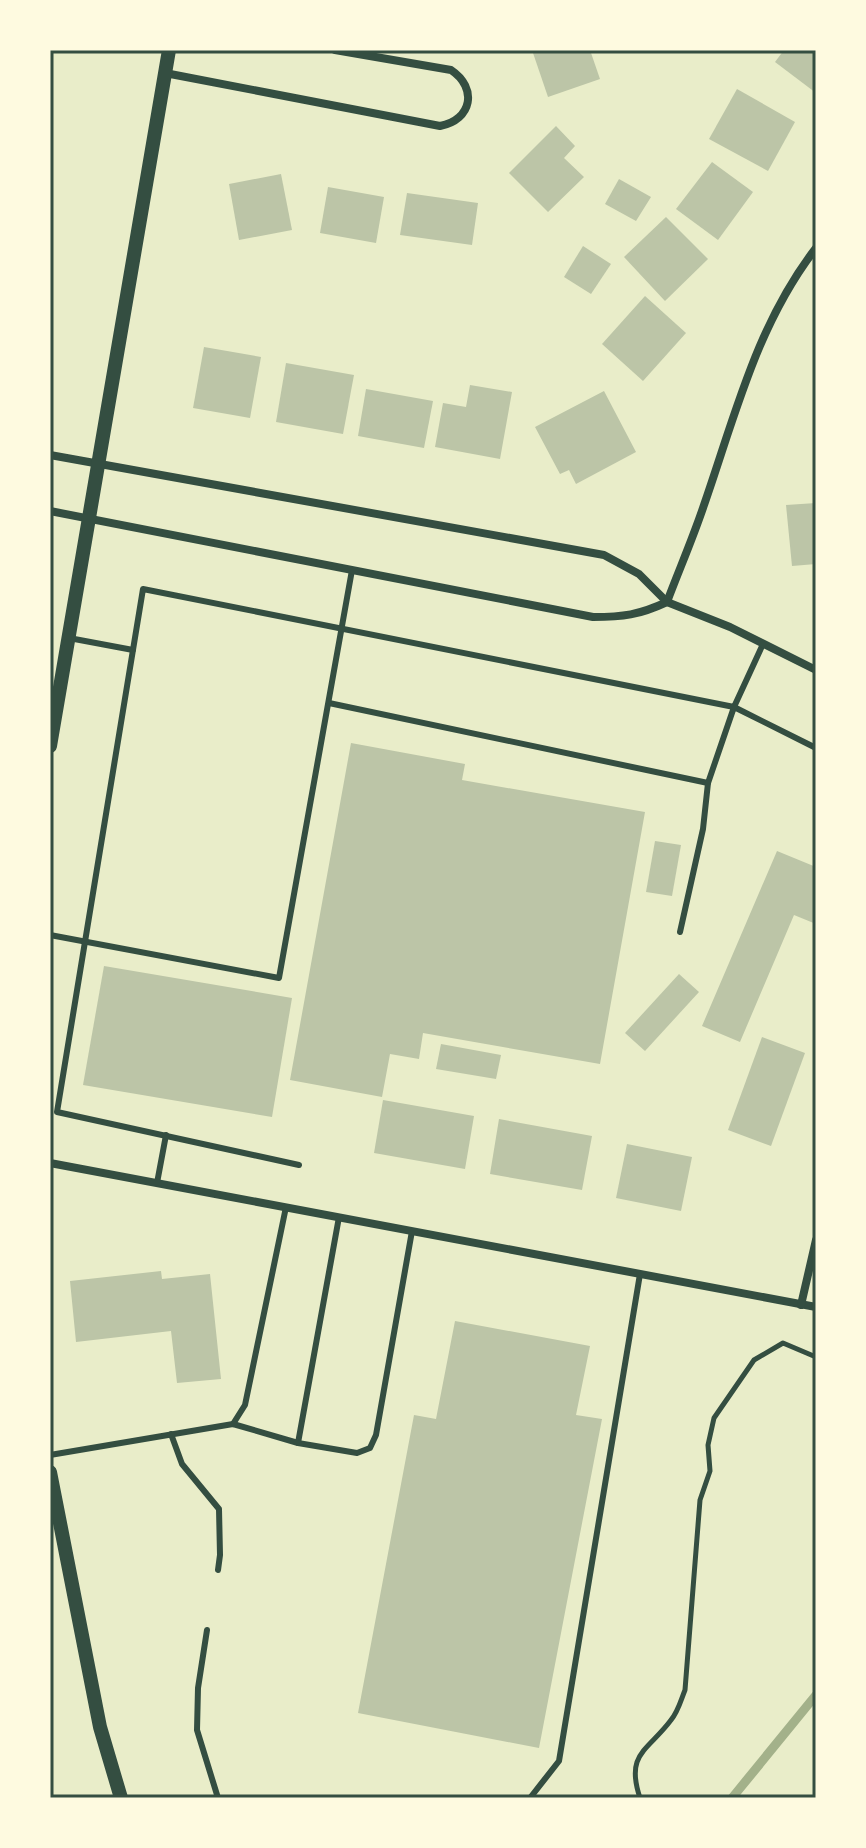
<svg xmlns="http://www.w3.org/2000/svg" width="866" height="1848" viewBox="0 0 866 1848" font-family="Signika,sans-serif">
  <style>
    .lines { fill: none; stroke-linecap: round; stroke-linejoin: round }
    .stream { stroke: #a3b18a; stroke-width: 9 }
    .building { fill: #bcc5a7 }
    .path { stroke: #344e41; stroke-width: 5 }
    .service { stroke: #344e41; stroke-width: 6 }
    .minor { stroke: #344e41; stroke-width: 8 }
    .tertiary { stroke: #344e41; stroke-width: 14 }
    .neatline { fill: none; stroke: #344e41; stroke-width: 3 }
  </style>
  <rect width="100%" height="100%" fill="#e9edc9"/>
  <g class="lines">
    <path class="stream" d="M 732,1798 L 816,1695"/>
  </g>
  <g class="building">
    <path d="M 532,50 L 590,50 L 600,79 L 548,97 Z"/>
    <path d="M 784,50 L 816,50 L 816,93 L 775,62 Z"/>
    <path d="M 737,89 L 795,122 L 768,171 L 709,139 Z"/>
    <path d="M 556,126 L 575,146 L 564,158 L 584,177 L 548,212 L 509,173 Z"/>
    <path d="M 712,162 L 753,192 L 718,240 L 676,209 Z"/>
    <path d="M 281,174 L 292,230 L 239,240 L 229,184 Z"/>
    <path d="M 619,179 L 651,197 L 636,221 L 605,204 Z"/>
    <path d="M 328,187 L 384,197 L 376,243 L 320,233 Z"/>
    <path d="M 407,193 L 478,203 L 472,245 L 400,235 Z"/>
    <path d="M 666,217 L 708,259 L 665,301 L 624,257 Z"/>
    <path d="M 583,246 L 611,264 L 591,294 L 564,277 Z"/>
    <path d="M 645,296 L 686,333 L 643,381 L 602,344 Z"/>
    <path d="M 204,347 L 261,357 L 250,418 L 193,408 Z"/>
    <path d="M 286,363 L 354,375 L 343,434 L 276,422 Z"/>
    <path d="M 470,385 L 512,392 L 500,459 L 435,447 L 443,403 L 466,407 Z"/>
    <path d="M 366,389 L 433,401 L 424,448 L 358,436 Z"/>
    <path d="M 604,391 L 636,452 L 576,484 L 569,470 L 560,474 L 535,427 Z"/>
    <path d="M 816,503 L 816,564 L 792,566 L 786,505 Z"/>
    <path d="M 351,743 L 465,764 L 462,780 L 645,812 L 600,1064 L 423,1033 L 419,1059 L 390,1054 L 382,1097 L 290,1080 Z"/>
    <path d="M 655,841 L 681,845 L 672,896 L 646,892 Z"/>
    <path d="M 777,851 L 816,867 L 816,924 L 794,915 L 740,1042 L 702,1026 Z"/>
    <path d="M 104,966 L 292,998 L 272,1117 L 83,1085 Z"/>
    <path d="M 679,974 L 699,992 L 645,1051 L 625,1033 Z"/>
    <path d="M 762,1037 L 805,1053 L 771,1146 L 728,1130 Z"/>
    <path d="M 441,1044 L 501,1055 L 496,1079 L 436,1069 Z"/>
    <path d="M 383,1100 L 474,1116 L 465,1169 L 374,1153 Z"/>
    <path d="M 499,1119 L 592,1136 L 582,1190 L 490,1174 Z"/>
    <path d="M 627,1144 L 692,1157 L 681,1211 L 616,1198 Z"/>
    <path d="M 161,1271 L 162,1279 L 210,1274 L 221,1379 L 177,1383 L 171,1331 L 76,1342 L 70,1281 Z"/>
    <path d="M 455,1321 L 590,1346 L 576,1415 L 602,1419 L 539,1748 L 358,1713 L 414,1415 L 436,1419 Z"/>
  </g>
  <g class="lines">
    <path class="path" d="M 640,1798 C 625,1753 648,1751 671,1720 C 678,1712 681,1700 685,1690 L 700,1500 L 710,1471 L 708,1445 L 714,1418 L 754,1360 L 783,1343 L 816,1357"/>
    <g class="service">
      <path d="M 69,638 L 133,650"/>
      <path d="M 329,703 L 708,783"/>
      <path d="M 816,838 L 816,842"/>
      <path d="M 680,932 L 703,829 L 708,783 L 734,707 L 816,748"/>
      <path d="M 50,935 L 279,978 L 352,570"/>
      <path d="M 299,1165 L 57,1112 L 143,589 L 734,707 L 763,644"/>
      <path d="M 157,1183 L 166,1135"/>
      <path d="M 233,1424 L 245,1405 L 286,1207"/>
      <path d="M 171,1434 L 182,1464 L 219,1509 L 220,1555 L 218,1570"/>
      <path d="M 298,1443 L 339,1217"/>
      <path d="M 50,1455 L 233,1424 L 298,1443 L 357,1453 L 370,1448 L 376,1435 L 412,1231"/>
      <path d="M 207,1630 L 198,1688 L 197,1730 L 218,1798"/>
      <path d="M 530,1798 L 559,1761 L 640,1274"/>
    </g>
    <g class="minor">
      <path d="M 165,73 L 440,126 C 472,120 478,88 451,70 L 335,50"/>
      <path d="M 50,455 L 604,555 L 639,574 L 667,602 L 730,627 L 816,670"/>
      <path d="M 50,511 L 593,617 C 623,617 639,615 667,602 C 679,570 693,538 704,505 C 735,416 757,324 816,248"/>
      <path d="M 50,1163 L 816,1307"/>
      <path d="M 801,1305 L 816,1240"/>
    </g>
    <g class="tertiary">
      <path d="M 50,746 L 169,50"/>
      <path d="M 50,1472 L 100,1727 L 121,1798"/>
    </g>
  </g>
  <rect width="866" height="1848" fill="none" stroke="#fefae0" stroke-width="104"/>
  <rect x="52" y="52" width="762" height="1744" class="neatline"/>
</svg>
